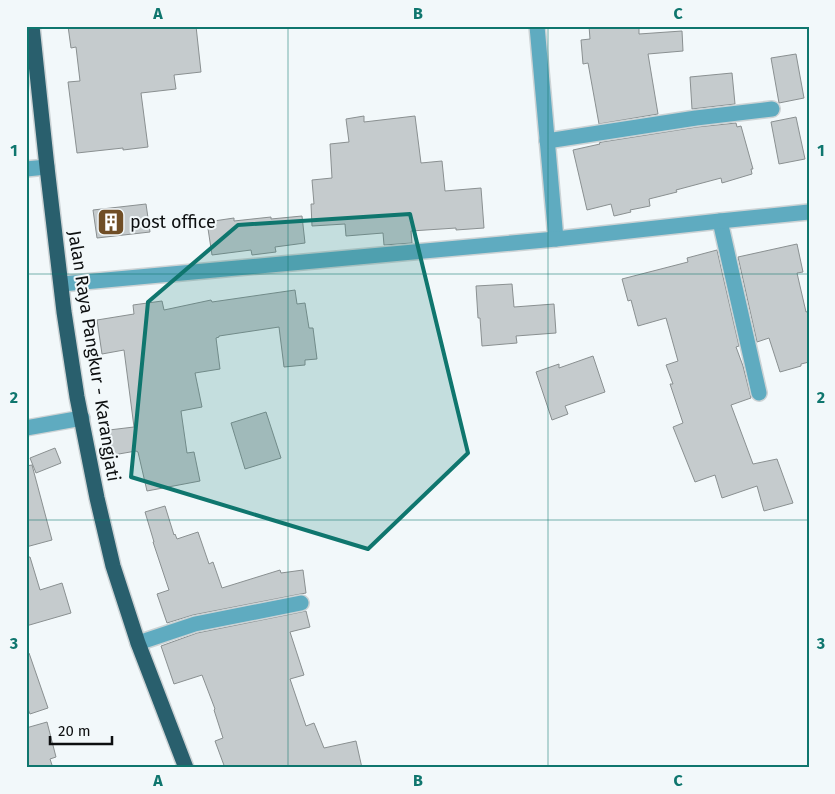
<svg xmlns="http://www.w3.org/2000/svg" width="835" height="794" viewBox="0 0 835 794" font-family="'Fira Sans',sans-serif">
  <style>
    .building { fill: #c5cbcd; stroke: #8a9091 }
    .lines { fill: none; stroke-linecap: round; stroke-linejoin: round }
    .minor-casing { stroke: #cdd3d5; stroke-width: 18 }
    .major-casing { stroke: #cdd3d5; stroke-width: 18 }
    .minor { stroke: #5fabc0; stroke-width: 15 }
    .major { stroke: #295f6d; stroke-width: 15 }
    .marked { fill: #0f766e; fill-opacity: 0.2; stroke: #0f766e; stroke-width: 4; stroke-linejoin: round }
    .grid { fill: none; stroke: #0f766e; stroke-width: 1; stroke-opacity: 0.55 }
    .labels { text-anchor: middle; dominant-baseline: central; stroke-width: 4; stroke-linejoin: round; paint-order: stroke }
    .poi-label { font-size: 18px; fill: #0d0f10; stroke: #f2f8fa; text-anchor: start }
    .street-label { font-size: 18px; fill: #0d0f10; stroke: #f2f8fa }
    .neatline { fill: none; stroke: #0f766e; stroke-width: 2 }
    .grid-label { font-size: 16px; text-anchor: middle; font-weight: bold; fill: #0f766e }
  </style>
  <rect width="100%" height="100%" fill="#f2f8fa"/>
  <g class="building">
    <path d="M 68,26 L 196,26 L 201,72 L 174,75 L 176,89 L 141,93 L 148,147 L 123,150 L 123,148 L 77,153 L 68,82 L 80,81 L 76,47 L 71,48 Z"/>
    <path d="M 589,26 L 639,26 L 639,34 L 682,31 L 683,51 L 648,54 L 658,114 L 599,124 L 588,63 L 583,64 L 581,40 L 590,39 Z"/>
    <path d="M 796,54 L 804,98 L 779,103 L 771,58 Z"/>
    <path d="M 732,73 L 735,104 L 692,109 L 690,77 Z"/>
    <path d="M 364,116 L 364,122 L 415,116 L 421,163 L 442,161 L 445,191 L 481,188 L 484,228 L 456,230 L 456,228 L 411,231 L 412,243 L 384,245 L 383,233 L 346,236 L 345,224 L 312,226 L 311,204 L 314,204 L 312,180 L 332,178 L 330,144 L 349,142 L 346,119 Z"/>
    <path d="M 796,117 L 805,159 L 779,164 L 771,122 Z"/>
    <path d="M 736,123 L 737,127 L 741,126 L 753,169 L 751,169 L 752,174 L 722,183 L 721,178 L 676,190 L 677,192 L 649,199 L 650,206 L 630,210 L 631,212 L 614,216 L 611,204 L 587,210 L 573,150 L 600,144 L 599,143 L 602,142 L 697,127 Z"/>
    <path d="M 146,204 L 150,232 L 97,238 L 93,210 Z"/>
    <path d="M 302,216 L 305,243 L 275,247 L 276,252 L 252,255 L 251,250 L 212,255 L 207,222 L 234,218 L 234,221 L 271,217 L 271,219 Z"/>
    <path d="M 797,244 L 803,272 L 797,273 L 806,312 L 809,311 L 809,362 L 801,364 L 801,366 L 780,372 L 769,338 L 757,342 L 738,257 Z"/>
    <path d="M 717,250 L 739,346 L 736,347 L 743,366 L 751,398 L 731,405 L 753,464 L 777,459 L 793,503 L 764,511 L 757,486 L 722,498 L 715,475 L 695,482 L 673,427 L 683,423 L 670,384 L 673,384 L 666,365 L 678,361 L 666,318 L 638,326 L 631,300 L 628,301 L 622,279 L 688,262 L 687,258 Z"/>
    <path d="M 512,284 L 514,307 L 554,304 L 556,333 L 516,336 L 517,343 L 482,346 L 480,318 L 478,318 L 476,286 Z"/>
    <path d="M 295,290 L 297,304 L 305,303 L 309,328 L 313,328 L 317,359 L 305,360 L 305,365 L 284,367 L 279,327 L 219,336 L 219,337 L 216,338 L 220,369 L 195,373 L 202,407 L 181,411 L 187,453 L 194,452 L 200,481 L 147,491 L 138,452 L 136,451 L 113,455 L 109,430 L 134,427 L 124,350 L 102,354 L 97,320 L 134,314 L 133,305 L 162,301 L 164,310 L 211,300 L 212,302 Z"/>
    <path d="M 593,356 L 605,392 L 565,406 L 568,414 L 552,420 L 536,372 L 559,364 L 559,368 Z"/>
    <path d="M 266,412 L 281,458 L 245,469 L 231,423 Z"/>
    <path d="M 55,448 L 61,463 L 36,473 L 30,458 Z"/>
    <path d="M 32,465 L 52,540 L 26,547 L 26,466 Z"/>
    <path d="M 165,506 L 174,535 L 175,534 L 177,539 L 198,532 L 209,564 L 213,562 L 222,588 L 280,570 L 281,573 L 303,570 L 306,593 L 193,615 L 167,623 L 157,594 L 169,590 L 153,542 L 154,542 L 145,512 Z"/>
    <path d="M 26,557 L 30,557 L 40,590 L 62,583 L 71,613 L 26,626 Z"/>
    <path d="M 306,611 L 310,627 L 290,632 L 304,675 L 290,679 L 306,726 L 314,723 L 324,748 L 356,741 L 362,768 L 225,768 L 215,741 L 223,738 L 214,710 L 215,709 L 202,675 L 174,684 L 161,646 L 197,633 Z"/>
    <path d="M 29,653 L 48,708 L 30,714 L 26,704 L 26,654 Z"/>
    <path d="M 47,722 L 56,757 L 50,759 L 53,768 L 26,768 L 26,728 Z"/>
  </g>
  <g class="lines">
    <g class="minor-casing">
      <g id="minor">
        <path d="M 537,26 L 556,239"/>
        <path d="M 547,141 L 696,118 L 772,109"/>
        <path d="M 26,169 L 47,167"/>
        <path d="M 720,221 L 759,393"/>
        <path d="M 62,284 L 556,239 L 720,221 L 809,212"/>
        <path d="M 26,428 L 82,418"/>
        <path d="M 138,643 L 195,624 L 301,603"/>
      </g>
    </g>
    <g class="major-casing">
      <path id="major" d="M 32,26 L 47,167 L 64,312 L 77,397 L 97,498 L 113,566 L 138,643 L 186,768"/>
    </g>
    <use href="#minor" class="minor"/>
    <use href="#major" class="major"/>
  </g>
  <path class="marked" d="M 410,214 L 468,453 L 368,549 L 131,477 L 148,302 L 238,225 Z"/>
  <path class="grid" d="M 288,26 L 288,768M 548,26 L 548,768M 26,274 L 809,274M 26,520 L 809,520"/>
  <defs>
    <g id="building-square" transform="scale(1.4375)"><rect x="-9" y="-9" width="18" height="18" rx="4" fill="#704e26" stroke="#f2f8fa"/><path d="M-4-6H4V6H1V3H-1V6H-4ZM-2.5-4.3h1.7v1.8h-1.7ZM.8-4.3h1.7v1.8H.8ZM-2.5-1h1.7V.8h-1.7ZM.8-1h1.7V.8H.8Z" fill="#fff"/></g>
  </defs>
  <g fill-rule="evenodd">
    <use href="#building-square" x="111" y="222"/>
  </g>
  <g class="labels">
    <g class="poi-label">
      <text x="130" y="222">post office</text>
    </g>
    <g class="street-label">
      <text transform="translate(94 356) rotate(81)">Jalan Raya Pangkur - Karangjati</text>
    </g>
  </g>
  <rect width="835" height="794" fill="none" stroke="#f2f8fa" stroke-width="55"/>
  <path d="M50 736v8h62v-8" fill="none" stroke="#0d0f10" stroke-width="2.5"/>
  <text x="58" y="736" font-size="15" fill="#0d0f10" stroke="#f2f8fa" stroke-width="4" paint-order="stroke">20 m</text>
  <rect x="28" y="28" width="780" height="738" class="neatline"/>
  <g class="grid-label">
    <text x="158" y="19">A</text>
    <text x="418" y="19">B</text>
    <text x="678" y="19">C</text>
    <text x="14" y="156">1</text>
    <text x="821" y="156">1</text>
    <text x="14" y="403">2</text>
    <text x="821" y="403">2</text>
    <text x="14" y="649">3</text>
    <text x="821" y="649">3</text>
    <text x="158" y="786">A</text>
    <text x="418" y="786">B</text>
    <text x="678" y="786">C</text>
  </g>
</svg>
